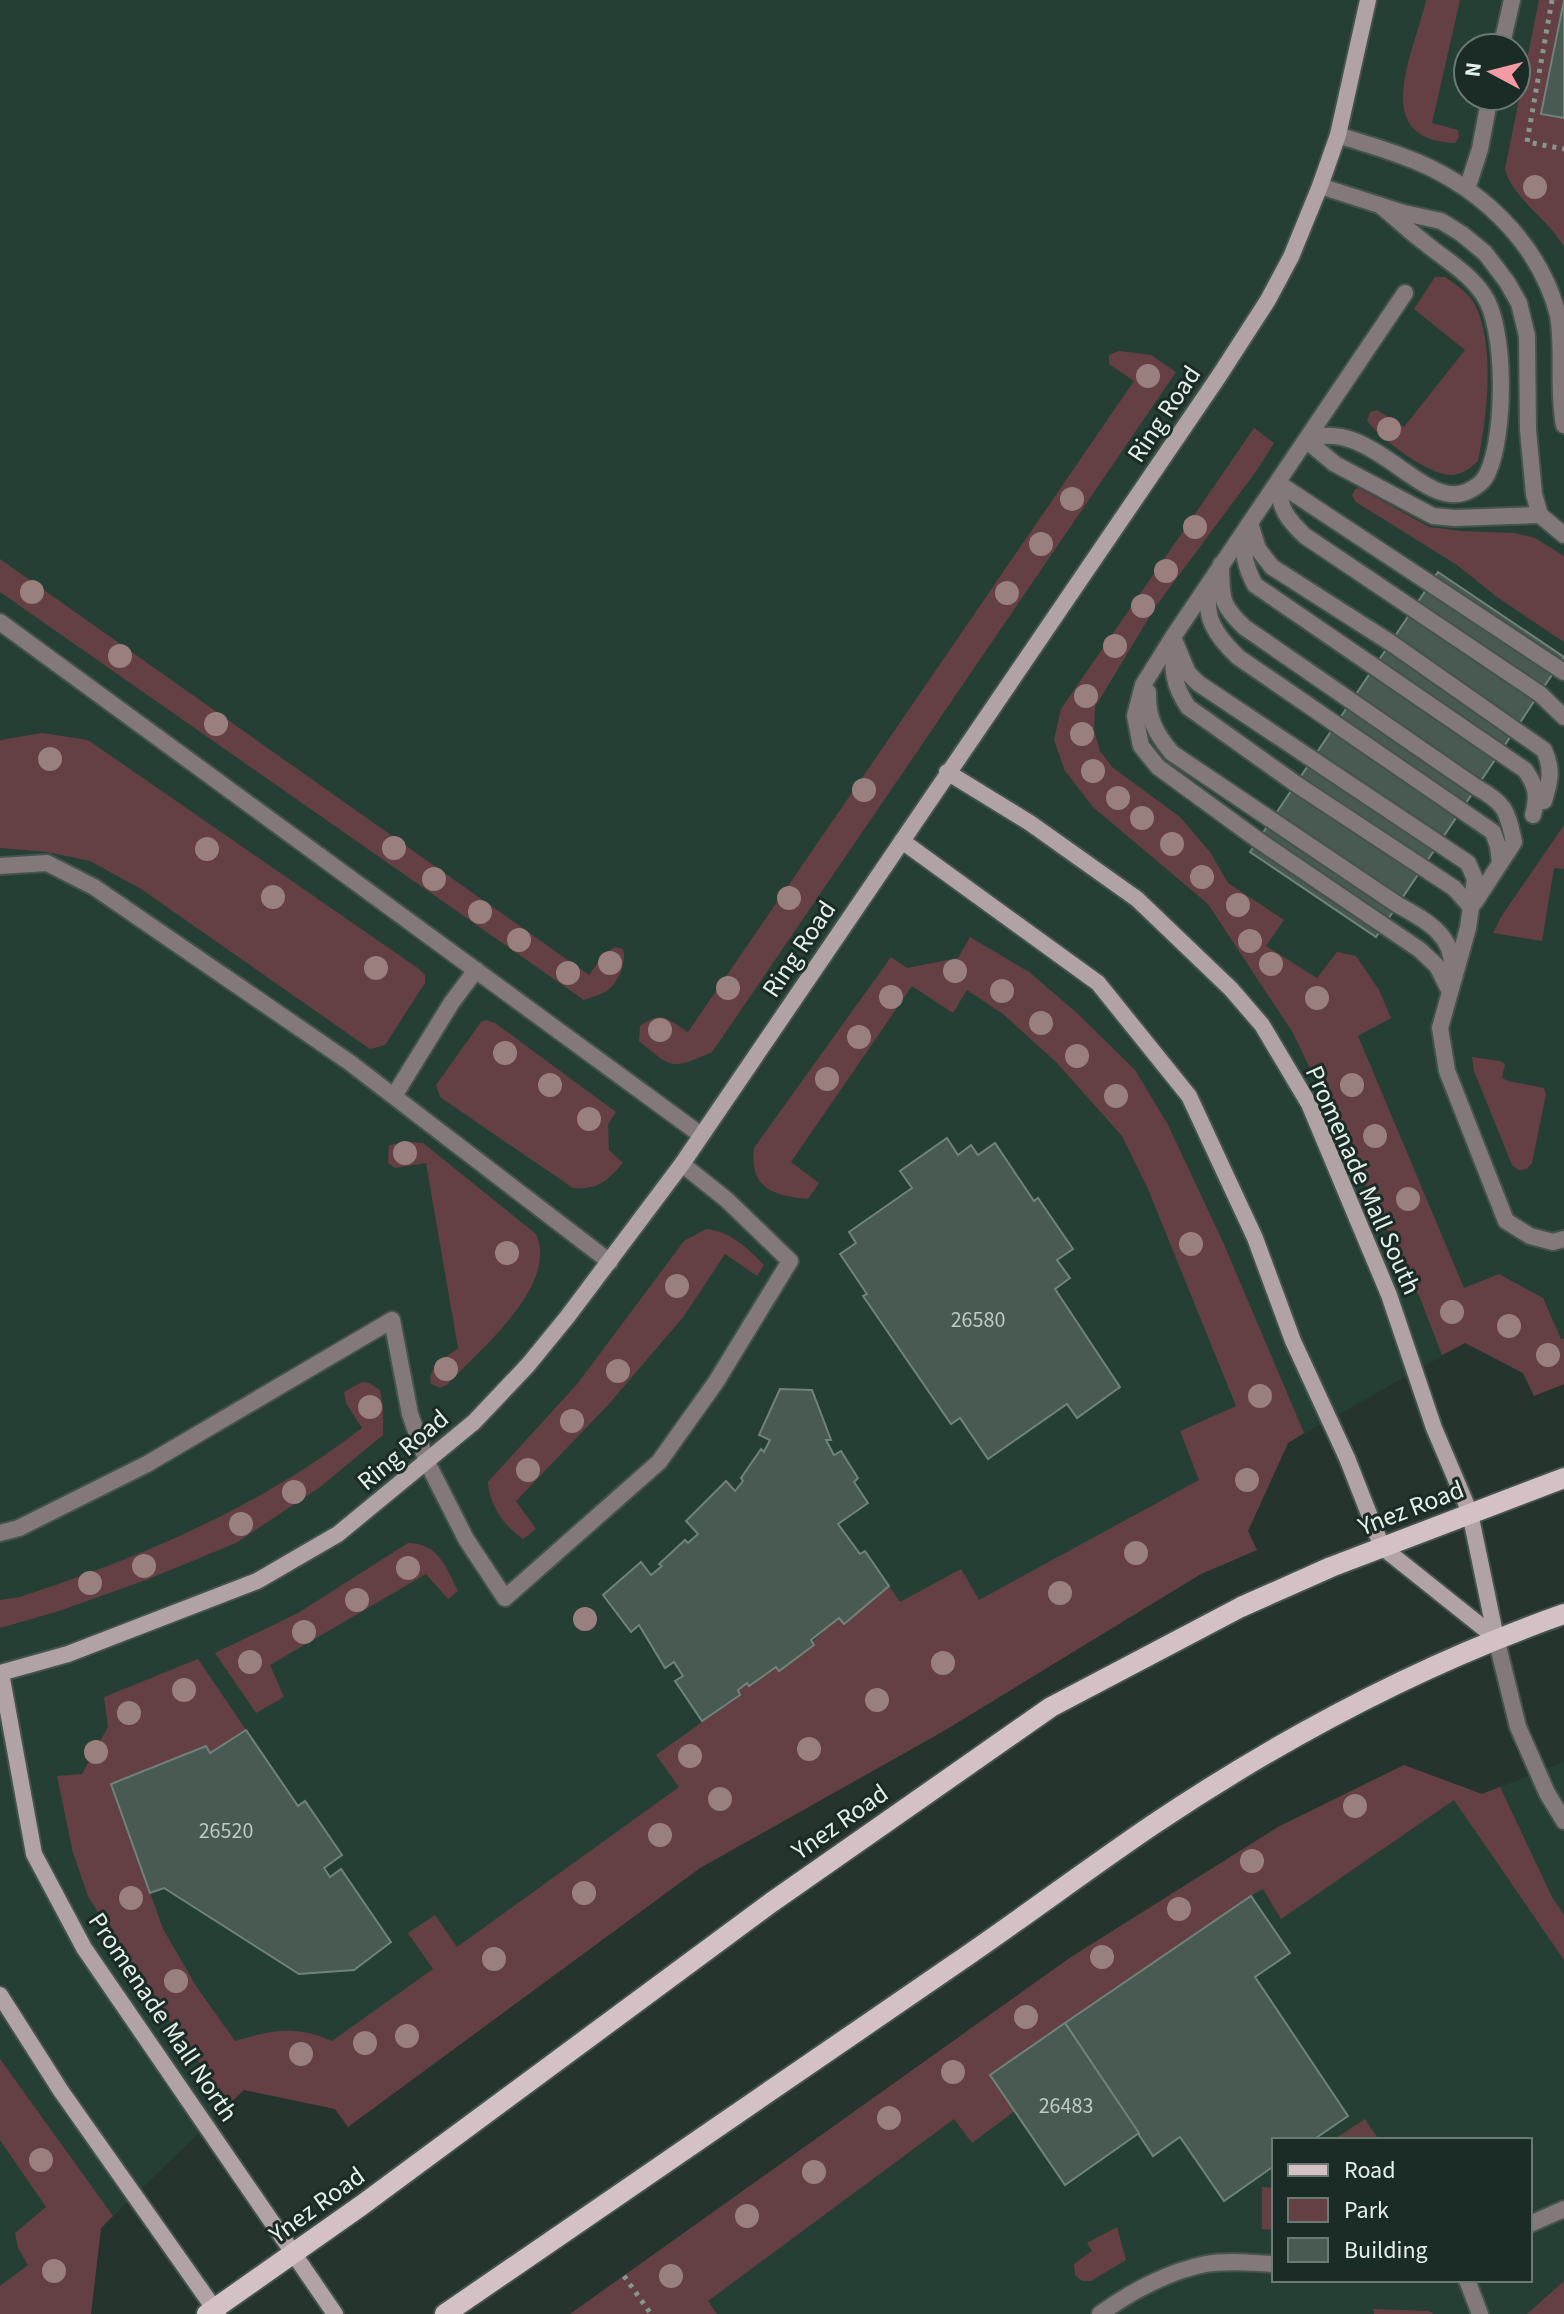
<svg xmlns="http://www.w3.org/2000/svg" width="1564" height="2314" viewBox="0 0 1564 2314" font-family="'Source Sans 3',sans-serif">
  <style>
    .built { fill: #263f35; fill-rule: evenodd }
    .green { fill: #644044 }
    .building { fill: #485a52; stroke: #70837b; stroke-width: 2 }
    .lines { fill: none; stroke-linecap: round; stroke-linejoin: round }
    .lane-casing { stroke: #44534c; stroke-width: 20 }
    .secondary-casing { stroke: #44534c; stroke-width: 20 }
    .primary-casing { stroke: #44534c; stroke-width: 24 }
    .path { stroke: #899690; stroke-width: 5; stroke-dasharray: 4 6; stroke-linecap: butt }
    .lane { stroke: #83797a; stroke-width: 16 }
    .secondary { stroke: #b1a2a3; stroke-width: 16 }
    .primary { stroke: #d4c1c3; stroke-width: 20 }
    .tree { fill: #9a7f7f }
    .labels { text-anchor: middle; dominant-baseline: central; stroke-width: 6; stroke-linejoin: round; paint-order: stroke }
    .number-label { font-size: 22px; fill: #becac5 }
    .street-label { font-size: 26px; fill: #e6f0eb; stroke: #1b2b25 }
  </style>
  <rect width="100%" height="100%" fill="#25352e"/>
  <g class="built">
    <path d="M 0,0 L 1564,0 L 1564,1384 L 1534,1396 L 1523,1373 L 1465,1343 L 1288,1443 L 1248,1531 L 1257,1550 L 1201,1574 L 942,1732 L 700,1868 L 348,2127 L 335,2109 L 243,2090 L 101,2228 L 91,2314 L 0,2314 ZM 1468,48 L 1516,48 L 1516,96 L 1468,96 Z"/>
    <path d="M 1564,1762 L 1564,2314 L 570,2314 L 1071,1957 L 1278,1827 L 1404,1765 L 1482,1794 ZM 1274,2140 L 1530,2140 L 1530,2280 L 1274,2280 Z"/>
  </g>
  <g class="green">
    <path d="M 1426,0 L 1460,0 L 1432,123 L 1458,130 L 1459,137 L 1455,143 C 1367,140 1415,51 1426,0 Z"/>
    <path d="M 1539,0 L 1563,0 L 1541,114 L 1564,118 L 1564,247 C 1547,217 1513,199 1505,169 Z"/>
    <path d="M 1435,277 L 1445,277 C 1456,285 1471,294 1476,307 C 1495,347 1487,418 1478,461 C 1471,468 1461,475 1451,475 C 1428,475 1381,439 1367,421 L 1370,412 L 1377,410 L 1404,427 L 1465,350 L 1414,309 Z"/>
    <path d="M 1119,351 L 1151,355 L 1176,372 L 715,1048 L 712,1052 C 671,1070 673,1069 639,1041 L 640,1026 C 664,1009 667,1020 688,1032 L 1134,381 L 1109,364 L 1109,355 Z"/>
    <path d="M 1254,428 L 1274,443 L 1257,470 L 1156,606 L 1095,707 L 1094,730 L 1100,751 L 1112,767 L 1180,817 L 1210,852 L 1228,883 L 1284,920 L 1266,946 L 1317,978 L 1337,952 L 1356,956 L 1379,990 L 1391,1018 L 1358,1036 L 1464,1288 L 1499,1274 L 1543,1298 L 1561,1339 L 1564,1339 L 1564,1384 L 1534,1396 L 1523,1373 L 1465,1343 L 1442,1355 L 1420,1298 L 1293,1033 L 1208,904 L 1093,807 L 1065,771 L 1054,740 L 1061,709 Z"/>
    <path d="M 1359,488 L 1429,527 L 1461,531 L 1515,533 L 1535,538 L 1564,556 L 1564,642 L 1497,597 L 1457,565 L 1356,502 L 1352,495 L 1355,489 Z"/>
    <path d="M 0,559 L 589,975 L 603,955 L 615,947 L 623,949 C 627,962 619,981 608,990 C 602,995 591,997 584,1000 L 0,592 Z"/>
    <path d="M 42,733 L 88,740 L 419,969 L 425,975 L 425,983 L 385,1045 L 370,1049 L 141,889 L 90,861 L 47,852 L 0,848 L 0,740 Z"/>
    <path d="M 1564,825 L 1564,869 L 1554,868 L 1542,941 L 1493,933 L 1501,917 Z"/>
    <path d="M 970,937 L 1029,972 L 1077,1013 L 1135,1070 L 1168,1125 L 1223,1242 L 1304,1433 L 1288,1443 L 1248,1531 L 1257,1550 L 1201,1574 L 942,1732 L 700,1868 L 348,2127 L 335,2109 L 244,2090 L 229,2104 L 125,1958 L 88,1896 L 73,1853 L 57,1776 L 82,1774 L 108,1727 L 104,1697 L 198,1659 L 246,1730 L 210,1753 L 206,1746 L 111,1784 L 163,1929 L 196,1986 L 235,2041 C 273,2030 295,2025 332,2041 L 433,1969 L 408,1933 L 435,1915 L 457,1947 L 679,1787 L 656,1755 L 740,1695 L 738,1690 L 747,1683 L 750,1686 L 776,1667 L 779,1671 L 839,1618 L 844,1624 L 889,1586 L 900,1602 L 961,1569 L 979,1600 L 1199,1480 L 1180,1431 L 1236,1406 L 1148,1189 L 1122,1136 L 1057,1063 L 1003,1014 L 967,990 L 953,1013 L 912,986 L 791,1162 L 819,1183 L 808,1199 C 774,1196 749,1189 754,1148 L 891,957 L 907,968 L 958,958 Z"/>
    <path d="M 486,1020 L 495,1023 L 616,1112 L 608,1125 L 609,1150 L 623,1163 C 607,1181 598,1190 573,1188 L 440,1097 L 436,1085 L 481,1022 Z"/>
    <path d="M 1472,1057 L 1500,1061 L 1505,1064 L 1502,1078 L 1508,1081 L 1544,1088 L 1546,1094 L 1532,1163 L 1527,1169 L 1519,1170 L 1512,1165 L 1474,1071 Z"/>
    <path d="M 412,1142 L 423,1143 L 536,1234 C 559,1286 479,1350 447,1385 L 440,1388 L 431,1384 C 427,1366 446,1358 458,1348 L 426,1163 L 395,1168 L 388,1163 L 389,1145 Z"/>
    <path d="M 706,1229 C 730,1231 748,1248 764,1265 L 757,1276 L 725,1254 L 684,1316 L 608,1405 L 516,1501 L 536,1529 L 523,1539 C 504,1526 489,1505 488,1482 L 578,1383 L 684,1241 Z"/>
    <path d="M 362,1382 L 369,1383 L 380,1390 L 383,1406 L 383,1435 L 320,1487 L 236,1543 L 146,1580 L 56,1612 L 0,1628 L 0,1600 L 20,1597 C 142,1557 260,1507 362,1428 L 346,1403 L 344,1392 Z"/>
    <path d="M 408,1543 C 438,1543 446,1567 458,1591 L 448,1599 L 426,1574 L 270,1665 L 284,1697 L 256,1713 L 215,1653 L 298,1613 Z"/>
    <path d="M 1404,1765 L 1482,1794 L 1500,1787 L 1552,1897 L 1564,1915 L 1564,1960 L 1454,1800 L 1281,1919 L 1263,1889 L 1257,1892 L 990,2074 L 1015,2111 L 972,2143 L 954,2119 L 708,2301 L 717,2314 L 570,2314 L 1071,1957 L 1278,1827 Z"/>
    <path d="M 0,2059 L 113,2216 L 101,2228 L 91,2314 L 0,2314 L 0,2286 L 28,2265 L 18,2248 L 15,2233 L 46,2207 L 0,2140 Z"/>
    <path d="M 1365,2119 L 1379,2140 L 1333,2140 Z"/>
    <path d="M 1262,2187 L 1274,2188 L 1274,2230 L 1262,2229 Z"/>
    <path d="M 1117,2227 L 1126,2260 L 1091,2281 L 1082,2281 L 1075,2275 L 1074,2264 L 1092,2251 L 1087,2243 Z"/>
    <path d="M 1564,2281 L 1564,2314 L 1527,2314 Z"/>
    <path d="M 1373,2309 L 1429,2311 L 1434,2314 L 1374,2314 Z"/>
  </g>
  <g class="building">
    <path d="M 1564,0 L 1564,118 L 1541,114 Z"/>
    <path d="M 1438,572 L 1564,657 L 1376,937 L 1250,852 Z"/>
    <path d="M 947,1138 L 958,1155 L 971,1145 L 978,1155 L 995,1143 L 1034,1201 L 1038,1198 L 1073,1249 L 1057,1260 L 1070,1278 L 1055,1289 L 1120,1387 L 1077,1418 L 1067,1404 L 988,1459 L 960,1418 L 951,1424 L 863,1296 L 867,1294 L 840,1254 L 856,1243 L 849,1232 L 912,1188 L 900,1171 Z"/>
    <path d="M 780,1389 L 812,1390 L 831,1440 L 826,1440 L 834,1455 L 841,1451 L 858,1478 L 854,1482 L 868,1503 L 838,1524 L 860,1554 L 865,1551 L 889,1586 L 844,1624 L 839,1618 L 811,1640 L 814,1645 L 779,1671 L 776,1667 L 749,1686 L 747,1683 L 738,1690 L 740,1695 L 702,1721 L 675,1681 L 683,1676 L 674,1662 L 665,1668 L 639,1625 L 631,1632 L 603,1595 L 641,1562 L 651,1575 L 662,1566 L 659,1564 L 685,1540 L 688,1543 L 698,1534 L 686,1521 L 726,1481 L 735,1491 L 743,1481 L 741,1478 L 761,1449 L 764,1452 L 770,1440 L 759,1435 Z"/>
    <path d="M 246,1730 L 298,1806 L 305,1801 L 342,1855 L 324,1868 L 330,1877 L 341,1869 L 391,1942 L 354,1970 L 299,1974 L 164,1888 L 150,1893 L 111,1784 L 206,1746 L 210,1753 Z"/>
    <path d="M 1251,1896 L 1290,1953 L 1255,1977 L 1348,2116 L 1313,2140 L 1274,2140 L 1274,2166 L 1224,2201 L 1180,2137 L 1153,2156 L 1065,2023 Z"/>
    <path d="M 1065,2023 L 1139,2133 L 1065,2185 L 990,2075 Z"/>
  </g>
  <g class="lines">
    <g class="lane-casing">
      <g id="lane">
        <path d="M 1501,48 L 1512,0"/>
        <path d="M 1338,135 C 1359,142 1381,148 1402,156 C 1475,182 1538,239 1558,315 C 1564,351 1557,389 1564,425"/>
        <path d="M 1320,186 L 1404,213 L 1441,221 L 1462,234 L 1485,253 L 1507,282 L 1519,303 L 1527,336 L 1528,430 L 1534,494 L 1540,515 L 1564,535"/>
        <path d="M 1467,189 L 1480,149 L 1490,96"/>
        <path d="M 1405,293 L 1173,637 L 1143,685 L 1135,716 L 1141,746 L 1158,767 L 1258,840 L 1420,950 L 1437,966 L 1450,992"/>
        <path d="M 1306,440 C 1371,415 1421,510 1466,492 C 1475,488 1485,481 1488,472 C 1505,436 1507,327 1483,294 C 1468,272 1444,259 1424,242 C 1409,231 1396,218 1382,207"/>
        <path d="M 1306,440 L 1335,464 L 1433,516 L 1455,518 L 1540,515"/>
        <path d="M 1278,483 C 1280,509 1286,518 1305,536 L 1540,694 L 1564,717"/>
        <path d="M 1278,483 L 1564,672"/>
        <path d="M 1250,523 L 1258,549 L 1272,567 L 1391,643 L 1544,750 C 1553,769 1550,782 1544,801"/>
        <path d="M 1244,533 C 1242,553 1246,568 1255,585 L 1525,770 C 1537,787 1538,796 1533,815"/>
        <path d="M 1221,564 C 1222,597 1219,603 1244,627 L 1476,787 C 1505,803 1507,810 1514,842 L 1475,902"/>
        <path d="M 1212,584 C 1200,615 1217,637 1238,657 L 1493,832 L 1498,846 L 1500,863"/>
        <path d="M 0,622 L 701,1135"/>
        <path d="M 1173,637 L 1188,673 L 1198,683 L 1468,863 L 1475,879 L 1468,928 L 1440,1028 L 1447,1071 L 1506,1221 L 1530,1236 L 1553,1242 L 1564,1239"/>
        <path d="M 1173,647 C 1173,673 1173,684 1188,707 L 1296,784 L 1454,888 L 1471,907"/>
        <path d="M 1148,692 C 1147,718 1156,734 1172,753 L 1398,905 C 1425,920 1455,935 1452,971"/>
        <path d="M 0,866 L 47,863 L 94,887 L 349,1062 L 610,1262"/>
        <path d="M 394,1096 L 452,1002 L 476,970"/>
        <path d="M 0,1533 L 19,1528 L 147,1464 L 392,1320 L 410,1414 L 427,1462 L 466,1539 L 505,1598 L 659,1462 L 716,1382 L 790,1261 L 727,1200 L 682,1164"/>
        <path d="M 1496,1638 L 1518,1727 L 1547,1793 L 1564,1821"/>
        <path d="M 1530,2224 L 1564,2209"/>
        <path d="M 1467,2280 L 1480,2314"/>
        <path d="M 1100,2314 C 1130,2292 1169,2271 1206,2264 C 1228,2260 1251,2263 1274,2264"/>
      </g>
    </g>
    <g class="secondary-casing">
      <g id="secondary">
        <path d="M 947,772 L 1030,823 L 1137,899 L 1231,989 L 1262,1025 L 1309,1104 L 1389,1295 L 1434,1428 L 1470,1513 L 1496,1638"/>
        <path d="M 902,841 L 1098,983 L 1189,1096 L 1255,1238 L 1293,1341 L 1347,1458 L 1382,1547 L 1496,1638"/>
        <path d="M 0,1673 L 68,1654 L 257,1581 L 338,1534 L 474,1422 L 528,1365 L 568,1316 L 682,1164 L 1219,376 L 1268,300 L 1291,257 L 1320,186 L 1338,135 L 1368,0"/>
        <path d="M 1,1673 L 34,1854 L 84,1948 L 335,2314"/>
        <path d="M 0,1995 L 61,2091 L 218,2314"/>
      </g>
    </g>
    <g class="primary-casing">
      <g id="primary">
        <path d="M 207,2314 L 362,2205 L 772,1902 L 1051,1707 L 1241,1607 L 1331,1567 L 1564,1478"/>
        <path d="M 445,2314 C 614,2197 785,2081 955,1964 C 1021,1919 1085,1871 1151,1826 C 1279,1740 1419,1665 1564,1614"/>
      </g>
    </g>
    <g class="path">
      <path d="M 1552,0 L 1527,142 L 1564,149"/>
      <path d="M 624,2276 L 651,2314"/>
    </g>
    <use href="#lane" class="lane"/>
    <use href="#secondary" class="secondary"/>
    <use href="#primary" class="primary"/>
  </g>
  <g class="tree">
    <circle cx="1535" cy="187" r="12"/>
    <circle cx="1148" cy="376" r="12"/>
    <circle cx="1389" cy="429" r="12"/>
    <circle cx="1072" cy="499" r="12"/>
    <circle cx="1195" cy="527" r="12"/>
    <circle cx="1041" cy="544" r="12"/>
    <circle cx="1166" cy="571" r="12"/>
    <circle cx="32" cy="592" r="12"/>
    <circle cx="1007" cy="593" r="12"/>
    <circle cx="1143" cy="606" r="12"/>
    <circle cx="1115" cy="646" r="12"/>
    <circle cx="120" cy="656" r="12"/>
    <circle cx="1086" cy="696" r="12"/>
    <circle cx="216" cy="724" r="12"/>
    <circle cx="1082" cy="734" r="12"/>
    <circle cx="50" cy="759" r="12"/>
    <circle cx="1093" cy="771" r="12"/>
    <circle cx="864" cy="790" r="12"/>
    <circle cx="1118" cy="798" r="12"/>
    <circle cx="1142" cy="818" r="12"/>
    <circle cx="1172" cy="844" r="12"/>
    <circle cx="394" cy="848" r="12"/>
    <circle cx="207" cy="849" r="12"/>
    <circle cx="1202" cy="877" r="12"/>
    <circle cx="434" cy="879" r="12"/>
    <circle cx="273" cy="897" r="12"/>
    <circle cx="789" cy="898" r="12"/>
    <circle cx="1238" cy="905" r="12"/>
    <circle cx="480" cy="912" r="12"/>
    <circle cx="519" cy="940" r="12"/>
    <circle cx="1250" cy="941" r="12"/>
    <circle cx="610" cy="963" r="12"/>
    <circle cx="1271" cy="964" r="12"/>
    <circle cx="376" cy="968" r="12"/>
    <circle cx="955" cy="971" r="12"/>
    <circle cx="568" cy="973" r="12"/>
    <circle cx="728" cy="988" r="12"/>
    <circle cx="1002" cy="991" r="12"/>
    <circle cx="891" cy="997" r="12"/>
    <circle cx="1317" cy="998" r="12"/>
    <circle cx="1041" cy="1023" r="12"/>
    <circle cx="660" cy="1030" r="12"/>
    <circle cx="859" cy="1037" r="12"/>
    <circle cx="505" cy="1053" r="12"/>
    <circle cx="1077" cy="1056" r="12"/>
    <circle cx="827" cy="1079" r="12"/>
    <circle cx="550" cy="1085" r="12"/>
    <circle cx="1352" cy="1085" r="12"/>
    <circle cx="1116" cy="1096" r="12"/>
    <circle cx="589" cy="1119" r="12"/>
    <circle cx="1375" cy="1136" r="12"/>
    <circle cx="405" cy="1153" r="12"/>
    <circle cx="1408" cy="1199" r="12"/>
    <circle cx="1191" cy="1244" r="12"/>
    <circle cx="507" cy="1253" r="12"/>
    <circle cx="677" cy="1286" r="12"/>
    <circle cx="1452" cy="1312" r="12"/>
    <circle cx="1509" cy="1326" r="12"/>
    <circle cx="1548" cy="1355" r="12"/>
    <circle cx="446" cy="1369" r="12"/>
    <circle cx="618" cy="1371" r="12"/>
    <circle cx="1260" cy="1396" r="12"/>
    <circle cx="370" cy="1407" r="12"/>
    <circle cx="572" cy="1421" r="12"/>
    <circle cx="528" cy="1470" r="12"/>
    <circle cx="1247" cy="1480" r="12"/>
    <circle cx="294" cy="1492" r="12"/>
    <circle cx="241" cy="1524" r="12"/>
    <circle cx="1136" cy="1553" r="12"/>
    <circle cx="144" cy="1566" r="12"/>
    <circle cx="408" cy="1568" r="12"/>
    <circle cx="90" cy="1583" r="12"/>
    <circle cx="1060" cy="1593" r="12"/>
    <circle cx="357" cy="1600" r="12"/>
    <circle cx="585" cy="1619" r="12"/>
    <circle cx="304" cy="1632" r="12"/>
    <circle cx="250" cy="1662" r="12"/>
    <circle cx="943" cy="1663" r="12"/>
    <circle cx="184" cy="1690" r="12"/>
    <circle cx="877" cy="1700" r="12"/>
    <circle cx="129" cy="1713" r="12"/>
    <circle cx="809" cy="1749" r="12"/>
    <circle cx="96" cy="1752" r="12"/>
    <circle cx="690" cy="1756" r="12"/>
    <circle cx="720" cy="1799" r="12"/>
    <circle cx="1355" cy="1806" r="12"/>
    <circle cx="660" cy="1835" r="12"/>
    <circle cx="1252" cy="1861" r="12"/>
    <circle cx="584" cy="1893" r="12"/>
    <circle cx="131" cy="1898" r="12"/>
    <circle cx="1179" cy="1909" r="12"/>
    <circle cx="1102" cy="1957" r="12"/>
    <circle cx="494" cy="1959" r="12"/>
    <circle cx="176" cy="1981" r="12"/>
    <circle cx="1026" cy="2017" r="12"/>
    <circle cx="407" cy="2036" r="12"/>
    <circle cx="365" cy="2043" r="12"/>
    <circle cx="301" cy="2054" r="12"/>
    <circle cx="953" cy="2072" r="12"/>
    <circle cx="889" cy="2118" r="12"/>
    <circle cx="41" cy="2160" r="12"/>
    <circle cx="814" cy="2172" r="12"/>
    <circle cx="747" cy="2216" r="12"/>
    <circle cx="54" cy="2271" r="12"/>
    <circle cx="671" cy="2276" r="12"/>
  </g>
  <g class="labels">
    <g class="number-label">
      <text x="978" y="1320">26580</text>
      <text x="226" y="1831">26520</text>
      <text x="1066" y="2106">26483</text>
    </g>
    <g class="street-label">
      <text transform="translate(1164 414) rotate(-56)">Ring Road</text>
      <text transform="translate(799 949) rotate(-56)">Ring Road</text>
      <text transform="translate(1363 1180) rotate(66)">Promenade Mall South</text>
      <text transform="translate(403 1450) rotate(-40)">Ring Road</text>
      <text transform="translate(1411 1508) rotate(-21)">Ynez Road</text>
      <text transform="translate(840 1822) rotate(-35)">Ynez Road</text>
      <text transform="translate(163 2017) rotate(56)">Promenade Mall North</text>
      <text transform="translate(317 2205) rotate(-36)">Ynez Road</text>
    </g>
  </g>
  <rect x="1272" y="2138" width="260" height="144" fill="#1b2b25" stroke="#6c7a74" stroke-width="2"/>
  <rect x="1288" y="2164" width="40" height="12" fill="#d4c1c3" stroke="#6c7a74" stroke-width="2"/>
  <text x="1344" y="2178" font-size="24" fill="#e6f0eb">Road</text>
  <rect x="1288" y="2198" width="40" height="24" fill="#644044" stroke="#6c7a74" stroke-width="2"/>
  <text x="1344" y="2218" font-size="24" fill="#e6f0eb">Park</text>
  <rect x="1288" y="2238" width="40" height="24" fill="#485a52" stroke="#6c7a74" stroke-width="2"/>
  <text x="1344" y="2258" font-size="24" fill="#e6f0eb">Building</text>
  <g transform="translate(1492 72) rotate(277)"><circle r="38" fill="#1b2b25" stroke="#6c7a74" stroke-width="2"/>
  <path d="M0-6L14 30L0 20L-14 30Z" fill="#f49aa4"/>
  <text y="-12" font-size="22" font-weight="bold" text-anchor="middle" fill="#e6f0eb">N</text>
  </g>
</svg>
